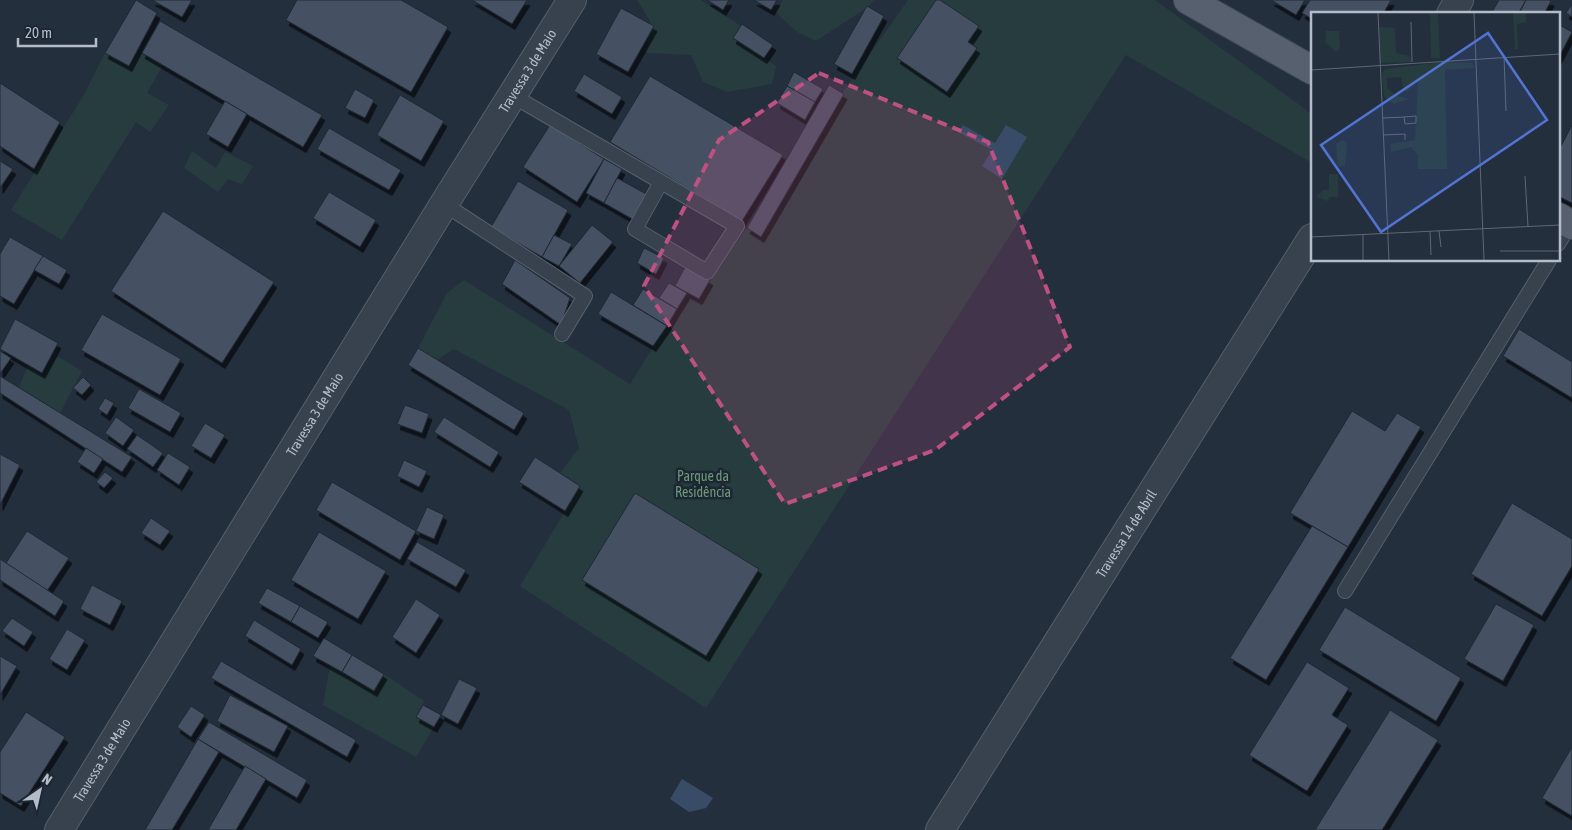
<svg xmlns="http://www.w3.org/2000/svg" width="1572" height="830" viewBox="0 0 1572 830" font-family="'Asap Condensed',sans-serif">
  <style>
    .green { fill: #263c3f }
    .water { fill: #394c67 }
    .building { fill: #455162; stroke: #1f2835; filter: url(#shadow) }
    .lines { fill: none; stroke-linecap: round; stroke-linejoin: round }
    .service-casing { stroke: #565f6c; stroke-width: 16 }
    .minor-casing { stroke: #565f6c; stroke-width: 30 }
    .primary-casing { stroke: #414a57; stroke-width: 30 }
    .service { stroke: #38414e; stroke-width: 14 }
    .minor { stroke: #38414e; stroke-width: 28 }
    .primary { stroke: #56606e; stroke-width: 28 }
    .marked { fill: #bd5182; fill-opacity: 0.2; stroke: #bd5182; stroke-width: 4; stroke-dasharray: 10 6; stroke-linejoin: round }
    .labels { text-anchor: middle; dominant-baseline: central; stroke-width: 5; stroke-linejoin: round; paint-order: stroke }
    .street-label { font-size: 14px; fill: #b4bcc9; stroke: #1d2633 }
    .park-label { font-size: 14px; fill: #6b9a76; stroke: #1d2633 }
    .inset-road { fill: none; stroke: #5e6776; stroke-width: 1 }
    .view { fill: #5274d3; fill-opacity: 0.15; stroke: #5274d3; stroke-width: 2.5 }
    .inset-edge { fill: none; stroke: #b4bcc9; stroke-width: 2.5 }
  </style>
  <defs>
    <filter id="shadow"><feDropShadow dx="3" dy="5.5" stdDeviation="0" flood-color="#0009"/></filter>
  </defs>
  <rect width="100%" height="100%" fill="#242f3e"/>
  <g class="green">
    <path d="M 637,0 L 701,0 L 744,28 L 733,38 L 776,66 L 772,84 L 727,92 L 703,82 L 691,55 L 647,53 L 650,21 Z"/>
    <path d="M 783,0 L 874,0 L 868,7 L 816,41 L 797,32 L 776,12 Z"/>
    <path d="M 908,0 L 1155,0 L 1312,114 L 1312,163 L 1126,55 L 706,708 L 520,586 L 580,486 L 560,473 L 579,448 L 569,410 L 454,349 L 437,360 L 418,348 L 447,293 L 464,280 L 630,384 L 687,293 L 700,299 L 710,280 Z"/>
    <path d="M 105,53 L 129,66 L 142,53 L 163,65 L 147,93 L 169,105 L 150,132 L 136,122 L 62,240 L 11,210 L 84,95 Z"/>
    <path d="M 192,151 L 216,168 L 225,152 L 253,166 L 242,184 L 228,179 L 218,192 L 184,168 Z"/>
    <path d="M 57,356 L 82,371 L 60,413 L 19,387 L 28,366 L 45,376 Z"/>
    <path d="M 330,665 L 374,691 L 384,674 L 424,701 L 416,717 L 434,727 L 416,757 L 323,705 Z"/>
  </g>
  <g class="water">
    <path d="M 963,125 L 995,143 L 1006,125 L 1027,137 L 1002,179 L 982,166 L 992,150 L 958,132 Z"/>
    <path d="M 682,779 L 713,798 L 706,808 L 689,812 L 670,799 Z"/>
  </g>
  <g class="building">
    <path d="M 136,0 L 157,13 L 129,66 L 105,53 Z"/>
    <path d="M 152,0 L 192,0 L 182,17 Z"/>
    <path d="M 297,0 L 401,0 L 448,27 L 411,92 L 286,20 Z"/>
    <path d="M 472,0 L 527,0 L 512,24 Z"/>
    <path d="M 707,0 L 729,0 L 723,10 Z"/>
    <path d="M 754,0 L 777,0 L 771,10 Z"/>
    <path d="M 936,0 L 940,0 L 979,26 L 968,42 L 977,48 L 947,92 L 897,58 Z"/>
    <path d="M 1271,0 L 1305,0 L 1296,15 Z"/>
    <path d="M 1310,0 L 1391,0 L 1383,14 L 1312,14 L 1312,19 L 1302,13 Z"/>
    <path d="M 1499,0 L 1526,0 L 1518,14 L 1491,14 Z"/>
    <path d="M 1526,0 L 1550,0 L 1551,1 L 1544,14 L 1519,14 Z"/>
    <path d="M 1572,4 L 1572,17 L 1566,13 Z"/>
    <path d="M 867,6 L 884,16 L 852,74 L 834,64 Z"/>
    <path d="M 621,8 L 654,26 L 628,72 L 596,54 Z"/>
    <path d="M 160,21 L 322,115 L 303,147 L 142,53 Z"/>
    <path d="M 742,24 L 773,45 L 764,58 L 733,38 Z"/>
    <path d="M 1558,24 L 1572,32 L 1558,59 Z"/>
    <path d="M 794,72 L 823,89 L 815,102 L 787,86 Z"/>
    <path d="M 584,74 L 622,97 L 612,114 L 574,91 Z"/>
    <path d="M 650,76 L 783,155 L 742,221 L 610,142 Z"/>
    <path d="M 0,83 L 60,122 L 34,169 L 0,146 Z"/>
    <path d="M 829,85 L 844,94 L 761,237 L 747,228 Z"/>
    <path d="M 787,86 L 815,102 L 805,120 L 777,103 Z"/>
    <path d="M 355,89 L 374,100 L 365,118 L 345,108 Z"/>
    <path d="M 400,95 L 444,121 L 421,161 L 377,135 Z"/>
    <path d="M 225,101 L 247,114 L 228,147 L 206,134 Z"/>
    <path d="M 550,125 L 604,159 L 577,202 L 523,167 Z"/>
    <path d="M 1572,125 L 1572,203 L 1558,196 L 1558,152 Z"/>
    <path d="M 329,128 L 401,170 L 389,190 L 317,149 Z"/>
    <path d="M 604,159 L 622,169 L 604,203 L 586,193 Z"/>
    <path d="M 0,161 L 13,169 L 0,188 Z"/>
    <path d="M 617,178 L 648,195 L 634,220 L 604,203 Z"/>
    <path d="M 518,181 L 568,210 L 542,257 L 491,227 Z"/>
    <path d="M 329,192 L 376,220 L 360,247 L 313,218 Z"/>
    <path d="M 163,211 L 274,282 L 222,363 L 111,291 Z"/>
    <path d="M 592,225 L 613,242 L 580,283 L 559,266 Z"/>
    <path d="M 554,235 L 572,244 L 559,266 L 542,257 Z"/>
    <path d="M 10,237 L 43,256 L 14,304 L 0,296 L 0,254 Z"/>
    <path d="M 644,248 L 664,258 L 656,274 L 637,263 Z"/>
    <path d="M 43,256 L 67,270 L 59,284 L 34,270 Z"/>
    <path d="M 515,260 L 570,298 L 561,325 L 502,284 Z"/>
    <path d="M 685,267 L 710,280 L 699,299 L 675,286 Z"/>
    <path d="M 669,283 L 687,293 L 677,309 L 659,298 Z"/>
    <path d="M 643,289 L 677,309 L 667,326 L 633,305 Z"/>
    <path d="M 611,292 L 667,326 L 653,346 L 598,314 Z"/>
    <path d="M 102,314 L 181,359 L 160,395 L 81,350 Z"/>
    <path d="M 15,319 L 58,343 L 42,373 L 0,349 Z"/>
    <path d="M 1519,329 L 1572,362 L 1572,398 L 1503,356 Z"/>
    <path d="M 418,348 L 524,413 L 514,430 L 408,365 Z"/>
    <path d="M 0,351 L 11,358 L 0,374 Z"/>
    <path d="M 0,376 L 132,457 L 122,472 L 0,393 Z"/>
    <path d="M 83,377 L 91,385 L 82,395 L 73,388 Z"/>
    <path d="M 139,389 L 181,413 L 170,432 L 128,408 Z"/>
    <path d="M 105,398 L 114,403 L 107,415 L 98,409 Z"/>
    <path d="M 405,405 L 429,414 L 422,433 L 397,424 Z"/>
    <path d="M 1352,411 L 1385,431 L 1397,413 L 1421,427 L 1348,547 L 1290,513 Z"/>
    <path d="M 116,417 L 134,430 L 123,446 L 105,433 Z"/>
    <path d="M 444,417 L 499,452 L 490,467 L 434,432 Z"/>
    <path d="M 205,423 L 225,435 L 211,458 L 191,446 Z"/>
    <path d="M 137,435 L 163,453 L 153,467 L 127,449 Z"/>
    <path d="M 86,448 L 103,459 L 94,473 L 77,462 Z"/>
    <path d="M 168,453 L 190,467 L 179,485 L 157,470 Z"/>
    <path d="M 0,454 L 20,465 L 0,505 Z"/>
    <path d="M 535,457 L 580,486 L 565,511 L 519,482 Z"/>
    <path d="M 404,460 L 427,471 L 419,487 L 397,476 Z"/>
    <path d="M 105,472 L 113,478 L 104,488 L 96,482 Z"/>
    <path d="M 332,482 L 416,531 L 400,560 L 316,510 Z"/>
    <path d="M 635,493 L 759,569 L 706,656 L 582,580 Z"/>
    <path d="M 1512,503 L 1572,539 L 1572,566 L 1542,616 L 1471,574 Z"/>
    <path d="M 427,507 L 444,515 L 434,539 L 416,531 Z"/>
    <path d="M 151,518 L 170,531 L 160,545 L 141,533 Z"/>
    <path d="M 1312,526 L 1348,547 L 1266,680 L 1230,658 Z"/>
    <path d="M 27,531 L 69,558 L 47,591 L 6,563 Z"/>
    <path d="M 319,532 L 386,571 L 358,619 L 291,580 Z"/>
    <path d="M 417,542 L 466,570 L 456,587 L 407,559 Z"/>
    <path d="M 0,559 L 64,601 L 55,616 L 0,580 Z"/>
    <path d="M 92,585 L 122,601 L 110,625 L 80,609 Z"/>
    <path d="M 267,588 L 300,606 L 291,622 L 258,603 Z"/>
    <path d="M 416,599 L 440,615 L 416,653 L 392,637 Z"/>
    <path d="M 1496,604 L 1534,625 L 1503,681 L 1464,659 Z"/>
    <path d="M 300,606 L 328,622 L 318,638 L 291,622 Z"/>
    <path d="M 1345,607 L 1461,678 L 1436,721 L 1319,650 Z"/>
    <path d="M 12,618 L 33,632 L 24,646 L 2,631 Z"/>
    <path d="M 254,620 L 301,649 L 292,665 L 245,636 Z"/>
    <path d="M 67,629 L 85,640 L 67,670 L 49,659 Z"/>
    <path d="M 324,638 L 352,655 L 342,672 L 313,656 Z"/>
    <path d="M 352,655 L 384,674 L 374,691 L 342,672 Z"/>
    <path d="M 0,656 L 17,666 L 0,695 Z"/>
    <path d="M 221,661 L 356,740 L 347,757 L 211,678 Z"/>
    <path d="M 1307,662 L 1349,688 L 1332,715 L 1348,725 L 1307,791 L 1249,755 Z"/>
    <path d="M 459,679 L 477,688 L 458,724 L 441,715 Z"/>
    <path d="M 230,695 L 288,726 L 274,752 L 217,721 Z"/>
    <path d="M 423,705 L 441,715 L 434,727 L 416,717 Z"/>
    <path d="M 191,706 L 205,715 L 191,737 L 177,727 Z"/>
    <path d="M 1390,710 L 1438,740 L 1382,830 L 1315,830 Z"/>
    <path d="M 26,712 L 65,737 L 21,806 L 0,793 L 0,752 Z"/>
    <path d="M 209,722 L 307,780 L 297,798 L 198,739 Z"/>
    <path d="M 198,739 L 219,752 L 172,830 L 145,830 Z"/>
    <path d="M 1572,747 L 1572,816 L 1542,798 Z"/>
    <path d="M 245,766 L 266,779 L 236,830 L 208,830 Z"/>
  </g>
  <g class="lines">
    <g class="service-casing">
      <g id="service">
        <path d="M 513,96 L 737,226 L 707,272 L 635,229 L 661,182"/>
        <path d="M 444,204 L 585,296 L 562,334"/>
        <path d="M 1558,244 L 1570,224"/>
        <path d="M 1345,591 L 1549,260"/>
      </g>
    </g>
    <g class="minor-casing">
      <g id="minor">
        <path d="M 1451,14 L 1459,0"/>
        <path id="s1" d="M 59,830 L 444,204 L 572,0"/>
        <path id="s2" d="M 940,830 L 1312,238"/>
      </g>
    </g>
    <g class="primary-casing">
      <g id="primary">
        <path d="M 1188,0 L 1312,70"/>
        <path d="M 1558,217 L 1572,225"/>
      </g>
    </g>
    <use href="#service" class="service"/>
    <use href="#minor" class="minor"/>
    <use href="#primary" class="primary"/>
  </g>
  <path class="marked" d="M 819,73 L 988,142 L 1070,347 L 935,450 L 785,504 L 644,286 L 719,140 Z"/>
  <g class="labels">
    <g class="street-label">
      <text stroke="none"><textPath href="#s1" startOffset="892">Travessa 3 de Maio</textPath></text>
      <text stroke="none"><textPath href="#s1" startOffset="488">Travessa 3 de Maio</textPath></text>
      <text stroke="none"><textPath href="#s2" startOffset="350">Travessa 14 de Abril</textPath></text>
      <text stroke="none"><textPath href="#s1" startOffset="82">Travessa 3 de Maio</textPath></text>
    </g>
    <g class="park-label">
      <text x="703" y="476">Parque da<tspan x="703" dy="16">Residência</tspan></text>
    </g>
  </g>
  <g transform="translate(1311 12)">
    <rect width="249" height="249" fill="#242f3e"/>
    <path d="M 119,1 L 127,1 L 129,46 L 120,46 ZM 202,1 L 215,1 L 215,10 L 206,12 L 207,37 L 204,37 ZM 68,15 L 84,16 L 85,41 L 99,44 L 100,50 L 69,51 ZM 15,19 L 28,19 L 29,36 L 25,40 L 14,30 ZM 132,50 L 161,51 L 163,56 L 134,58 L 136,157 L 107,157 L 107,143 L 100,135 L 80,140 L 79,132 L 104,128 L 107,67 L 97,79 L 93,79 L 90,65 L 76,66 L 76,76 L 84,83 L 98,87 L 83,92 L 73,84 L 71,62 L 74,57 ZM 32,128 L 36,132 L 34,154 L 27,154 L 25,131 ZM 18,162 L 27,162 L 27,185 L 18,185 L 17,189 L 5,185 L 12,178 L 18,178 Z" fill="#263c3f"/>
    <path class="inset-road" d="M 67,1 L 78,248M 163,1 L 173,248M 100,10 L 101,50M 193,44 L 195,99M 0,58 L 249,42M 72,106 L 93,105 L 105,104 L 105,111 L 94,112 L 93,105M 72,123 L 94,122 L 94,128M 214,164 L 217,215M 119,219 L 120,243M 128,219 L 130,235M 52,222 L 52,248M 0,225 L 249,213M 189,239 L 249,239"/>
    <path class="view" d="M 177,21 L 236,108 L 70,220 L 10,133 Z"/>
    <rect width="249" height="249" class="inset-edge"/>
  </g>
  <g transform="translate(40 790) rotate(34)" stroke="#1d2633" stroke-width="4" paint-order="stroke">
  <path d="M0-4L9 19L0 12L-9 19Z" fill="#b4bcc9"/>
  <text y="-8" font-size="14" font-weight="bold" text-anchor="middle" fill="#b4bcc9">N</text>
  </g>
  <path d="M18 38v8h78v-8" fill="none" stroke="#b4bcc9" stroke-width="2.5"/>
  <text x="25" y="38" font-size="15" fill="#b4bcc9" stroke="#1d2633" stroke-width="4" paint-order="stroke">20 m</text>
</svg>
